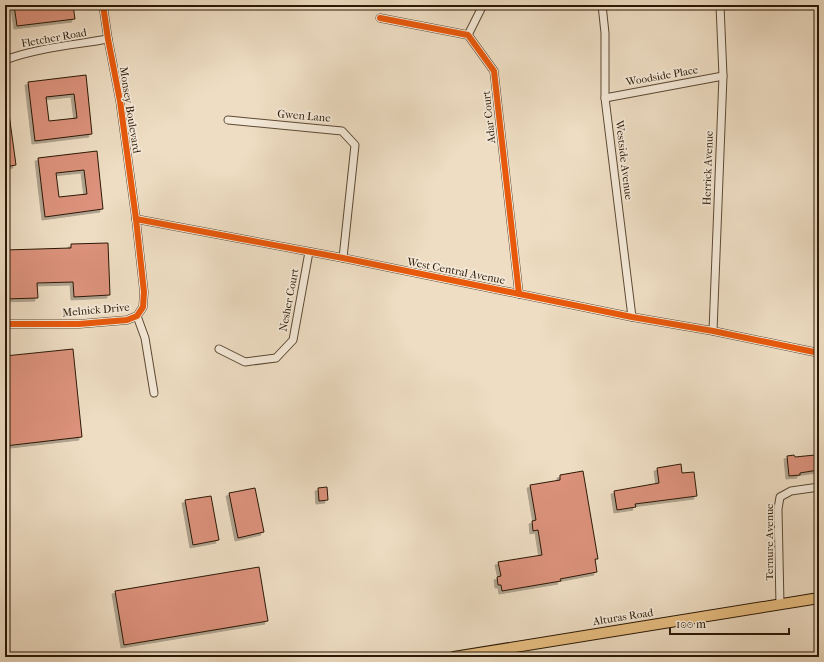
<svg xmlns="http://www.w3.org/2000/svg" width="824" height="662" font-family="'IM FELL French Canon',serif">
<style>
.building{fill:#dc927b;stroke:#2a1805;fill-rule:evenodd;filter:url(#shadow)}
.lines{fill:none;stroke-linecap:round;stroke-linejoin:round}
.street-casing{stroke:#5b4934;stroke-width:9}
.primary-casing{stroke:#2a1805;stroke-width:12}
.street{stroke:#f4e9d8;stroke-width:7}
.primary{stroke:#e7be82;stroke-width:10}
.cycleway-casing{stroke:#f4e9d8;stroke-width:8}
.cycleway{stroke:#e8590c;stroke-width:6}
.labels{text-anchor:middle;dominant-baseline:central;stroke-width:3.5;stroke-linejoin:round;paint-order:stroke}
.street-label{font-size:11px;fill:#2a1805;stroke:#f4e9d8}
</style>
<defs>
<filter id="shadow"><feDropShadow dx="-3" dy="3" stdDeviation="0" flood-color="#0004"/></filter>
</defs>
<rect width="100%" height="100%" fill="#eeddc3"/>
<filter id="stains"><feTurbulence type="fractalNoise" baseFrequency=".005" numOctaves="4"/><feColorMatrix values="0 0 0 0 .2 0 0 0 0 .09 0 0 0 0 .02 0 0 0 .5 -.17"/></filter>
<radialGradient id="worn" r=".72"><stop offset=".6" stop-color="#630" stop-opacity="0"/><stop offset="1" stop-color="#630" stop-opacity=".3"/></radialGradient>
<!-- building -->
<g class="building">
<polygon points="14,5 31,5 31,7 45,5 73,5 75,19 17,26"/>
<path d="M86 75 92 134 35 141 28 82ZM74 94 77 118 49 121 46 97Z"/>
<polygon points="9,114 16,165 5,167 5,115"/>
<path d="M97 151 103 209 45 217 38 158ZM84 170 87 194 59 197 56 173Z"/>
<polygon points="108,243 110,295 74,297 73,282 37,283 38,298 5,299 5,250 71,248 71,244"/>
<polygon points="73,349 82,437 5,446 5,356"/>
<polygon points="794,455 795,457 815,455 818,470 800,473 800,475 789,476 787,456"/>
<polygon points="681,464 682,473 694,472 697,496 635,504 636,507 617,510 614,491 659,483 657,468"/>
<polygon points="583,471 598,559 595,559 597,572 560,579 561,581 502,591 501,585 498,585 497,577 501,576 498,562 542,555 538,530 533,531 532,521 536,520 530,485 560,480 560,475"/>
<polygon points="327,487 328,500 319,501 318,488"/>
<polygon points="255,488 264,532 238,538 229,493"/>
<polygon points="211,496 219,540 193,545 185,500"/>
<polygon points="259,567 268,621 124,645 115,591"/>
</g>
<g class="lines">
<!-- street casing -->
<g class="street-casing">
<g id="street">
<polyline points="602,5 605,33 605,98 632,317"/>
<polyline points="380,18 468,35 494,71 519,294"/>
<polyline points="468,35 483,5"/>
<path d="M5 60C36 48 74 45 108 39"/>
<polyline points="605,98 723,76"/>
<polyline points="228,120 342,131 355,145 343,258"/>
<polyline points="136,219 343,258 632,317 713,331 819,353"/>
<polyline points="137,316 145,338 154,393"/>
<polyline points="5,324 79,324 127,320 137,316 143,307 144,292 136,219 120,101 108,39 103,5"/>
<polyline points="713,331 723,76 720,5"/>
<polyline points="219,349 245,362 276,358 293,340 309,252"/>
<polyline points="780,605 778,509 780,497 791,491 819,487"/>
</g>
</g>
<!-- primary casing -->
<g class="primary-casing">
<polyline id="primary" points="454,657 819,598"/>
</g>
<!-- street -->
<use href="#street" class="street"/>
<!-- primary -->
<use href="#primary" class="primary"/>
<!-- cycleway casing -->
<g class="cycleway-casing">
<g id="cycleway">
<polyline points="380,18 468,35 494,71 519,294"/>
<polyline points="136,219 343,258 632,317 713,331 819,353"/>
<polyline points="5,324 79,324 127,320 137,316 143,307 144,292 136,219 120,101 108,39 103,5"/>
</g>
</g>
<!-- cycleway -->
<use href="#cycleway" class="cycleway"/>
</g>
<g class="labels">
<!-- street labels -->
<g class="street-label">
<text transform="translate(54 38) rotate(-10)">Fletcher Road</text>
<text transform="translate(662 76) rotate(-10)">Woodside Place</text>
<text transform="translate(130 110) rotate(81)">Monsey Boulevard</text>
<text transform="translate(304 116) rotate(5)">Gwen Lane</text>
<text transform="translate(489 117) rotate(-96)">Adar Court</text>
<text transform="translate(624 160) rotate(83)">Westside Avenue</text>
<text transform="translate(708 168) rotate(-88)">Herrick Avenue</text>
<text transform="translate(456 271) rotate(11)">West Central Avenue</text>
<text transform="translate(289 300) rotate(-79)">Nesher Court</text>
<text transform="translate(96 310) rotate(-5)">Melnick Drive</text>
<text transform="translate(769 542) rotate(-90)">Ternure Avenue</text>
<text transform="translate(623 617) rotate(-9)">Alturas Road</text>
</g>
</g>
<!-- margin -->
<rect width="824" height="662" fill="none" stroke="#eeddc3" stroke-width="20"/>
<rect x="6" y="6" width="812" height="650" fill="none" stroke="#2a1805" stroke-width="2"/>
<rect x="10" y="10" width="804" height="642" fill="none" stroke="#2a1805"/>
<!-- scale -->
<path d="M670 628v6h119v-6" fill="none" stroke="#2a1805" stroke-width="2"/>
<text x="676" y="628" font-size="12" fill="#2a1805" stroke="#f4e9d8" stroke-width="3" paint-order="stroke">100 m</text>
<rect width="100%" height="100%" filter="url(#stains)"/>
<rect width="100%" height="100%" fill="url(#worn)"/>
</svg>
